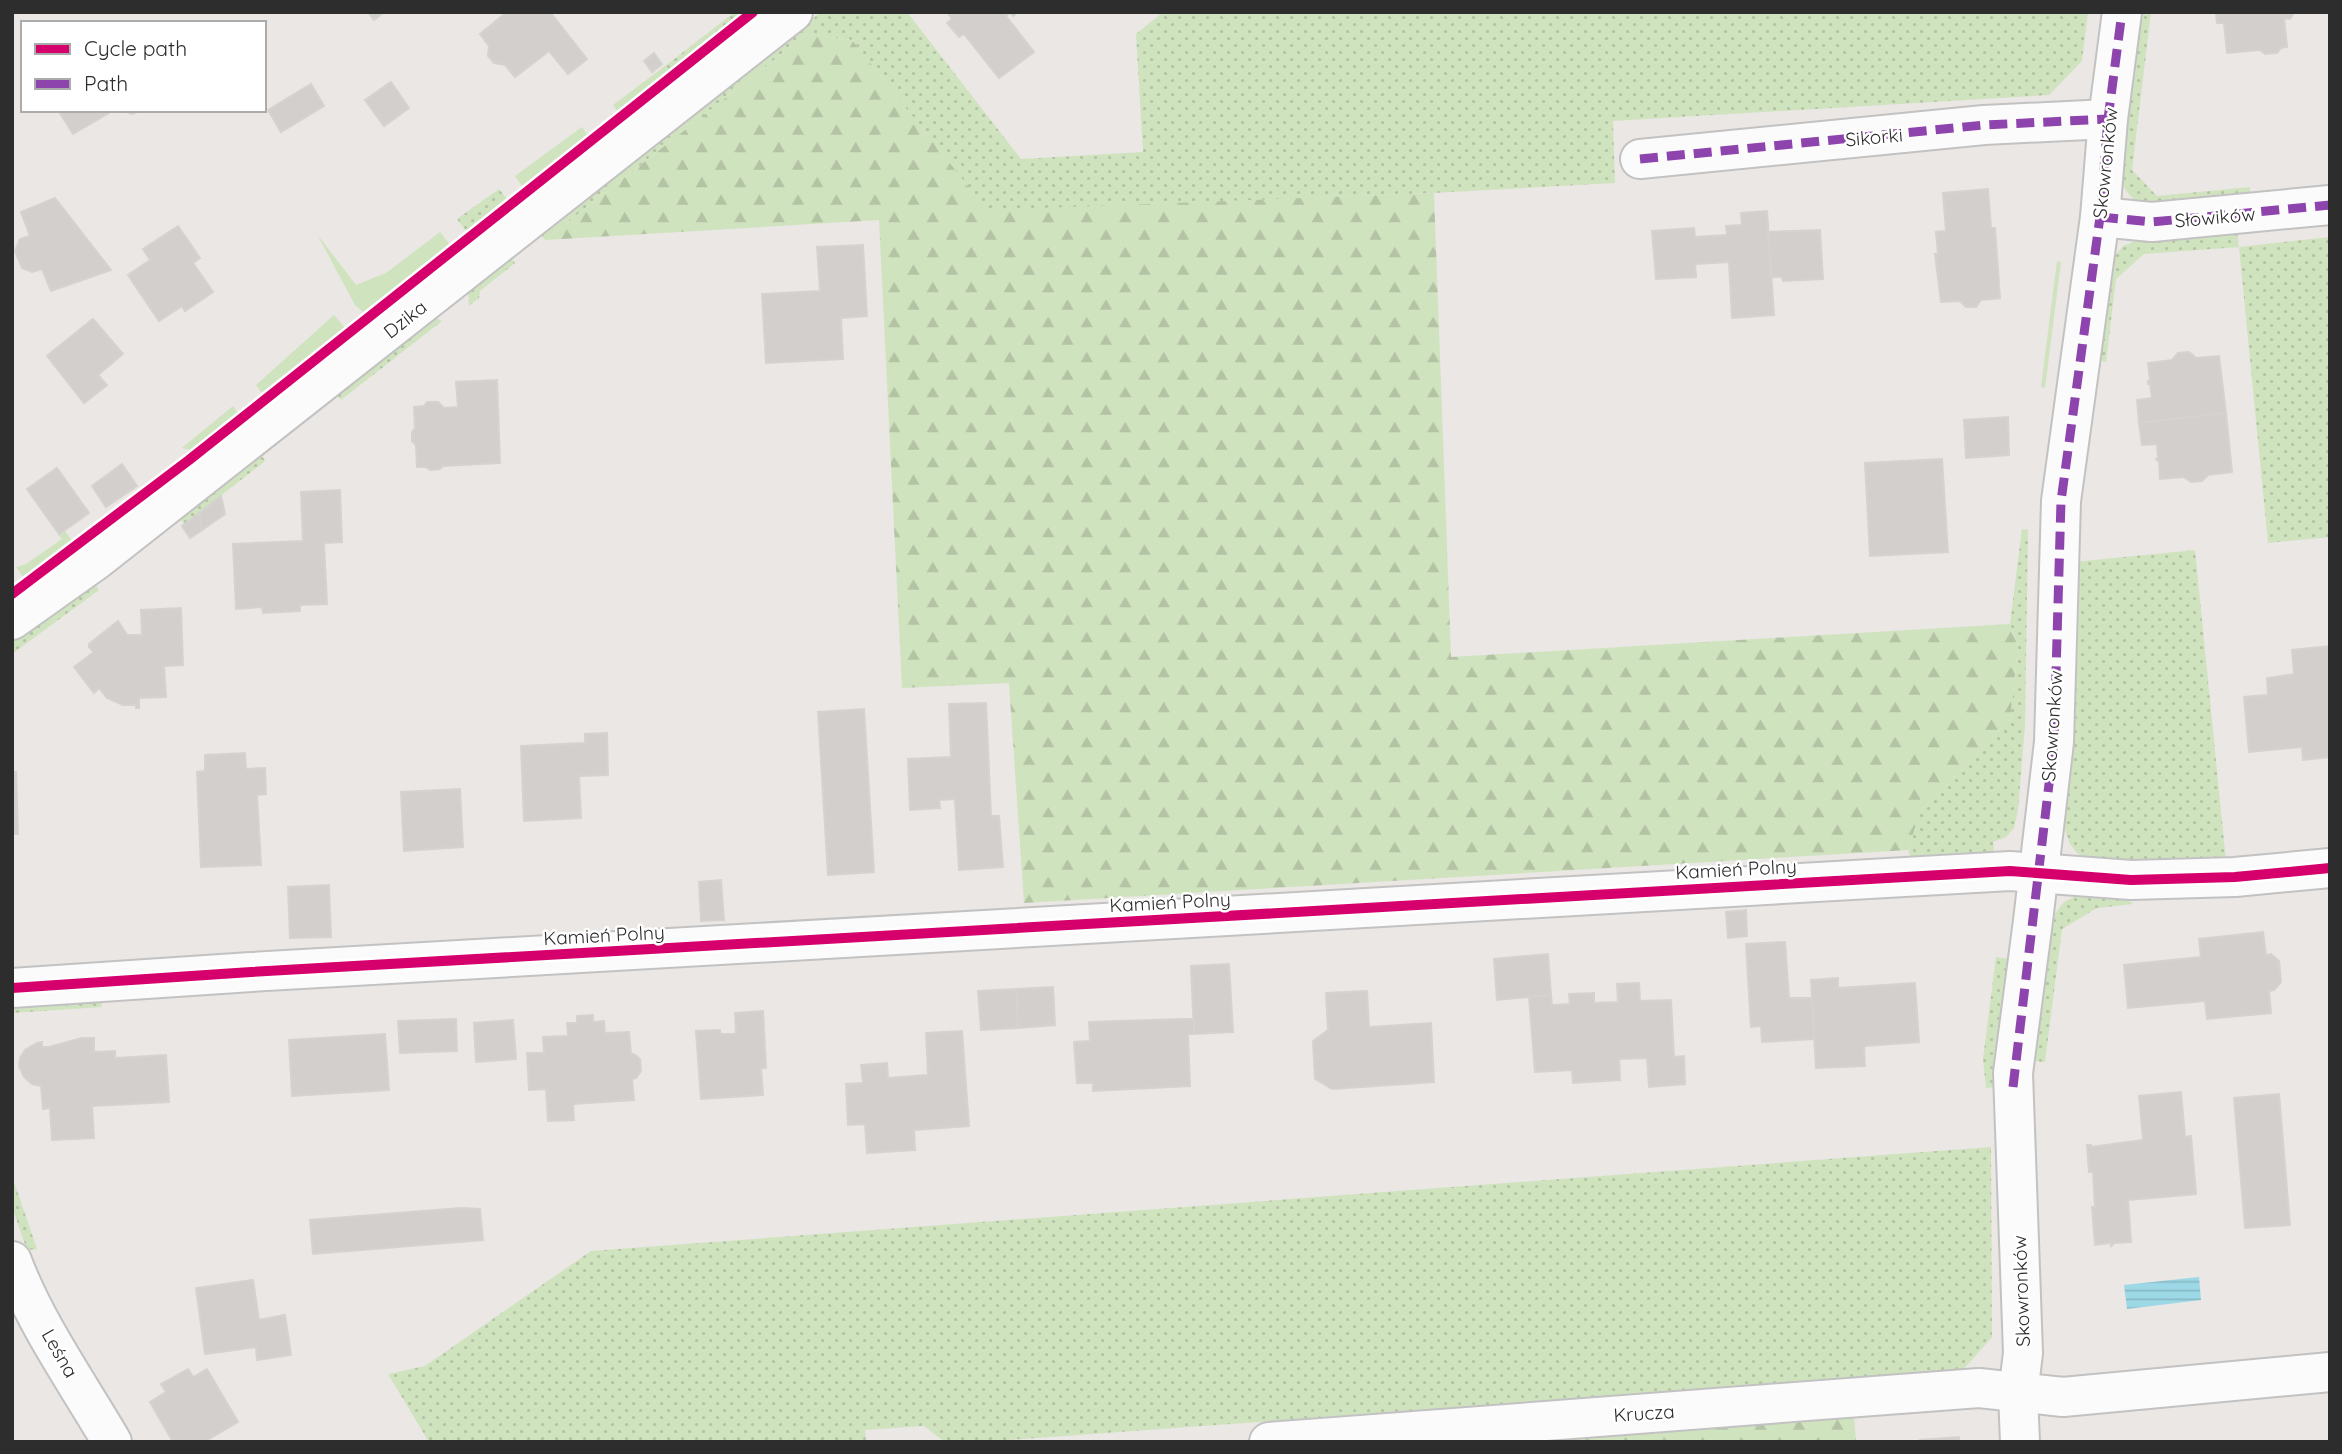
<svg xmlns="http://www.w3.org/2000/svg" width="2342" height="1454" font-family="Quicksand,sans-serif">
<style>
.grass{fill:url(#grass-dots)}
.forest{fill:url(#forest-firs)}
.park{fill:#d0e3bf}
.water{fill:url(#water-rules)}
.building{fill:#d2cfcd;stroke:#d5d3d0;stroke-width:2}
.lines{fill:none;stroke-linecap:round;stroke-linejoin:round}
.minor-casing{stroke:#c3c2c2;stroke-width:42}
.minor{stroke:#fcfbfb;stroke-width:38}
.quiet{stroke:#8e44ad;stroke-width:9;stroke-dasharray:18 9;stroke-linecap:butt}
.cycleway-casing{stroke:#fff;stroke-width:15}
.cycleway{stroke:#d6006c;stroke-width:10}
.labels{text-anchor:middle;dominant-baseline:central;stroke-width:5;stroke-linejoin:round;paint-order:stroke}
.street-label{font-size:19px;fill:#2d2d2d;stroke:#fff}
</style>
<defs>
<pattern id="grass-dots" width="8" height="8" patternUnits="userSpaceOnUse" patternTransform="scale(1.75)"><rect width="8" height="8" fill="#d0e3bf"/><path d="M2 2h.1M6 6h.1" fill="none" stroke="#b3c3a4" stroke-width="1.8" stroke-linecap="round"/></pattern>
<pattern id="forest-firs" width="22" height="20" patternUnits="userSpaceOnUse" patternTransform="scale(1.75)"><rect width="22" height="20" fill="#d0e3bf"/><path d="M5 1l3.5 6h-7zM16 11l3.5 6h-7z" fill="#b3c3a4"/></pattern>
<pattern id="water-rules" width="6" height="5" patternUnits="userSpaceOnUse" patternTransform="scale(1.75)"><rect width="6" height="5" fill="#9dd8e6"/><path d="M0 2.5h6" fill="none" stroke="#88bac6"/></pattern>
</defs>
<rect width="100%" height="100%" fill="#eae7e4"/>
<!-- grass -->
<g class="grass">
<polygon points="735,12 743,12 669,71 665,66"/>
<polygon points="821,12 907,12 1021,159 1143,152 1136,34 1163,12 2088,12 2082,61 2049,95 1613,121 1615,183 1434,193 987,211 852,40 807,34 545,240 540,234"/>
<path d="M2139 12H2151L2132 170 2157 196 2250 187V198L2141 204C2126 195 2122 186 2119 169Z"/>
<polygon points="499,189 508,200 467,232 457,219"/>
<polygon points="2237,230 2239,247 2330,237 2330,537 2268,543 2239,247 2144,254 2116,279 2106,362 2097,360 2112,259 2123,246 2139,240"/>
<polygon points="510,257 515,263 480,291 479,298 469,306 468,290"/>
<polygon points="434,317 442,321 341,400 336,394"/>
<polygon points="260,454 265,460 264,462 184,524 179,518"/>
<polygon points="2022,529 2028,530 2025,725 2018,810 2014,828 2006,837 1993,842 1994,854 1911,858 1908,850 1920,812 2010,719 2018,647 2010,624"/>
<polygon points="2195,550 2226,861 2105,863 2085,858 2077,853 2070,844 2063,823 2074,562"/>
<polygon points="95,584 99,590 12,654 12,641"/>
<polygon points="2078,895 2123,896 2133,904 2097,908 2062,929 2045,1062 2033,1061 2053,916 2064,902"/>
<polygon points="1996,957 2011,959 1998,1087 1986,1088 1983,1059"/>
<polygon points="101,1000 102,1007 12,1013 12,1006"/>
<polygon points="1991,1147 1992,1337 1962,1371 981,1442 945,1442 924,1426 865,1430 866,1442 429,1442 388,1374 425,1366 591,1251"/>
<polygon points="12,1176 37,1249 27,1250 12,1207"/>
</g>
<!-- forest -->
<g class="forest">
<polygon points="807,34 852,40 987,210 1434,193 1451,657 2010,624 2018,647 2010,719 1920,812 1908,850 1024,903 1009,683 902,688 879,220 545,240"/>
<polygon points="1854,1415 1856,1442 1482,1442"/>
</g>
<!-- park -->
<g class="park">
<polygon points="665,66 669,71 663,78 618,112 613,105"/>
<polygon points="582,127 588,136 523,187 515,176"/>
<polygon points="440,232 450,245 363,312 355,305 317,234 356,285 386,273"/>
<polygon points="2057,261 2061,262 2045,388 2041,387"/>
<polygon points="334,315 345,328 262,393 256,385"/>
<polygon points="233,406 238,413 190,450 182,448"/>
<polygon points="65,531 73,542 24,578 16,567 26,564 62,539 59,535"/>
</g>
<!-- water -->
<polygon class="water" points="2199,1277 2201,1300 2127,1309 2124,1285"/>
<!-- building -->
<g class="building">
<polygon points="368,12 384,12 374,20"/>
<polygon points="507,12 550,12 587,59 568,74 549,51 515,77 505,65 494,63 488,56 489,46 480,34"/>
<polygon points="947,12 1018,12 1013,16 1010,12 1006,16 1034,52 999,78 964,34 959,37 947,23 952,19"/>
<polygon points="2216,12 2291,12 2293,15 2290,19 2284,18 2287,47 2281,48 2277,53 2265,54 2260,50 2227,53 2224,23 2217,23"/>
<polygon points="654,53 662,64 652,72 644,61"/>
<polygon points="391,82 409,108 384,126 365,100"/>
<polygon points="311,84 324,106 281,132 268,110"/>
<polygon points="58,110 114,110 73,134"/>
<polygon points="121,110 143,110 132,114"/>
<polygon points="1988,189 1991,228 1995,228 2000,298 1981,300 1976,307 1966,307 1960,301 1941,302 1935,254 1938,254 1936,232 1946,231 1943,193"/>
<polygon points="55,198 111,270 51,291 42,269 32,272 22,268 15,251 20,239 30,236 21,212"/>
<polygon points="1767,211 1774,315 1732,318 1729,262 1695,264 1696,277 1656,279 1652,231 1694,228 1695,237 1727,235 1726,226 1742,225 1741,213"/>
<polygon points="178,226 200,258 193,263 213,292 185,311 182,306 159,321 128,275 150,260 143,249"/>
<polygon points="1820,230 1823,279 1783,281 1782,277 1772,277 1768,232"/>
<polygon points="863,245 867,316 841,318 843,359 766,363 762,294 820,291 817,247"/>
<polygon points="93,319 123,354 98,375 107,385 84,403 47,356"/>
<polygon points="2189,352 2196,358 2219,356 2226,413 2139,423 2137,400 2152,398 2150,384 2148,384 2148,381 2150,381 2148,363 2172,360 2178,353"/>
<polygon points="497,380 500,463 443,466 440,469 430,470 426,467 417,467 416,445 412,441 412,432 415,428 414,407 424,406 427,402 438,402 444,408 458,407 456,382"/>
<polygon points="2226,413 2232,472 2208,475 2202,481 2191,482 2184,477 2160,479 2159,462 2156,459 2158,458 2157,444 2142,445 2139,423"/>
<polygon points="2008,417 2009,455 1966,458 1964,420"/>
<polygon points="1942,459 1948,552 1870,556 1865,463"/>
<polygon points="122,464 137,486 106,507 92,486"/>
<polygon points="57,468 89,513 59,534 27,489"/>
<polygon points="340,490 342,542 324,543 327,604 300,605 300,611 263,613 262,607 236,609 233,544 303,541 301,492"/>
<polygon points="221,496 225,514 202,530 199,513"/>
<polygon points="199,513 202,530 190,538 182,526"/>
<polygon points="181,608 183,665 164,666 166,697 139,698 139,708 136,708 136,705 123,705 107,698 99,688 94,693 74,667 94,652 89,647 89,644 118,621 127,635 142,635 141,610"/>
<polygon points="2330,646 2330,757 2303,760 2302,747 2249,752 2244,697 2268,695 2267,678 2294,674 2292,650"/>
<polygon points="986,703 991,816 999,816 1003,867 959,870 955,799 939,800 940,808 910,810 908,759 951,757 949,704"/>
<polygon points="864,709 874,872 828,875 818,712"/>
<polygon points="607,733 608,775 579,776 581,818 524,821 521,746 585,743 585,734"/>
<polygon points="245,753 246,769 265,768 266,794 257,795 261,865 201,867 197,772 205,771 205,755"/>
<polygon points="12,772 16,772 18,834 12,834"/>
<polygon points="460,789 463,847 404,851 401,792"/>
<polygon points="721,880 724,920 701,921 699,882"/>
<polygon points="329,885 331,937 290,938 288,887"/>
<polygon points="1746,910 1747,936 1728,938 1726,912"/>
<polygon points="2263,932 2266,955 2271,954 2279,961 2281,982 2274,990 2269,991 2271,1013 2207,1019 2205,1001 2128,1008 2124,965 2201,957 2199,939"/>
<polygon points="1785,942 1789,998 1812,998 1815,1039 1762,1042 1761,1026 1751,1027 1746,944"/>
<polygon points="1548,954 1551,995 1497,1000 1494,959"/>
<polygon points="1229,964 1233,1032 1194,1034 1191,966"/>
<polygon points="1838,978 1838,988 1915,983 1919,1042 1864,1046 1865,1066 1816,1068 1811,980"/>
<polygon points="1639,983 1640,1001 1671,1000 1674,1057 1684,1056 1685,1084 1649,1087 1647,1058 1619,1059 1620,1080 1573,1083 1572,1070 1535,1072 1529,997 1551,995 1552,1005 1570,1004 1569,994 1594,993 1594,1003 1618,1002 1617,984"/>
<polygon points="1053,987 1055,1025 1018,1028 1016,989"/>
<polygon points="1016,989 1018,1028 981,1030 978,991"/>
<polygon points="1367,991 1369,1027 1431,1023 1434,1082 1332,1089 1315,1079 1313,1041 1328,1030 1326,993"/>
<polygon points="763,1011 766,1068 761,1068 763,1095 701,1099 696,1031 720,1030 720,1034 736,1034 735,1013"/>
<polygon points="593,1015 593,1022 604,1021 605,1033 629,1032 631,1054 634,1054 640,1059 641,1071 636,1078 632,1079 634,1100 573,1104 574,1120 548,1121 546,1089 529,1090 527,1053 544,1053 543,1037 568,1036 567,1023 577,1023 577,1016"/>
<polygon points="456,1019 457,1051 400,1053 398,1021"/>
<polygon points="1185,1019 1194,1019 1194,1034 1188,1034 1190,1086 1093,1091 1093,1083 1077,1083 1074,1042 1090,1041 1089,1022"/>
<polygon points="513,1020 516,1059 476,1062 474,1023"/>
<polygon points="962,1031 969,1126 914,1130 915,1150 867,1153 865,1124 848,1125 846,1084 863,1083 861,1065 887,1063 888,1078 928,1075 926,1033"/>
<polygon points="385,1034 389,1090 292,1096 289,1040"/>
<polygon points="82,1038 94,1038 94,1052 115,1051 115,1058 166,1055 169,1102 92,1106 94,1138 52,1140 50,1108 43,1109 41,1086 32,1084 24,1077 19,1066 20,1058 25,1050 37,1043 42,1042 42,1047 49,1047"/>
<polygon points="2181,1092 2185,1137 2191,1136 2196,1194 2128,1200 2131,1242 2115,1243 2111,1246 2111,1243 2095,1245 2092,1207 2095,1207 2093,1172 2089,1172 2087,1145 2091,1145 2091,1147 2143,1140 2139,1096"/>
<polygon points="2279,1094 2290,1225 2245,1228 2234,1098"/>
<polygon points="461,1208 480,1209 483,1240 313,1254 310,1220"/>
<polygon points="253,1280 259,1320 285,1315 291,1355 257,1360 256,1347 205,1354 196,1288"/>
<polygon points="188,1369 193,1377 207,1369 238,1422 204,1442 173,1442 150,1402 166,1392 161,1384"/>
<polygon points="1959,1437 1959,1442 1920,1442 1920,1440"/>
</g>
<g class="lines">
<!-- minor casing -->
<g class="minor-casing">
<g id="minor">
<polyline points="1640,159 1984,125 2108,119"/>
<polyline points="2100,217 2152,222 2330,205"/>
<polyline points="12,620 95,561 793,12"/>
<polyline points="12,988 251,972 2010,871 2131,880 2235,877 2330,868"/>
<path d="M12 1261C35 1323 78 1384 112 1442"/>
<polyline points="1269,1442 1979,1388 2063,1397 2330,1372"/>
<polyline points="2020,1442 2018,1394 2023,1353 2013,1073 2033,921 2054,742 2061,501 2100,217 2108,119 2122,12"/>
</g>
</g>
<!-- minor -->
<use href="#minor" class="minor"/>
<!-- quiet -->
<g class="quiet">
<polyline points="1640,159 1984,125 2108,119"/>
<polyline points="2100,217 2152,222 2330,205"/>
<polyline points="2013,1087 2054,742 2061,501 2100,217 2108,119 2122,12"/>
</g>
<!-- cycleway casing -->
<g class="cycleway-casing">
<g id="cycleway">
<polyline points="12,594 189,460 753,12"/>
<polyline points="12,988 251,972 2010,871 2131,880 2235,877 2330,868"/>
</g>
</g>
<!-- cycleway -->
<use href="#cycleway" class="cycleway"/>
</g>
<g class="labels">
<!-- street labels -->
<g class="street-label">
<text transform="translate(1874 137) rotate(-5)">Sikorki</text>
<text transform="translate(2105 163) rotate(-84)">Skowronków</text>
<text transform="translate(2215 217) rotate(-5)">Słowików</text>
<text transform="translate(405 319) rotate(-38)">Dzika</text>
<text transform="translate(2052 726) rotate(-86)">Skowronków</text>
<text transform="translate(1736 869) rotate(-3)">Kamień Polny</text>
<text transform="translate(1170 902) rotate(-3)">Kamień Polny</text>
<text transform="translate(604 935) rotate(-3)">Kamień Polny</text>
<text transform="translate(2021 1291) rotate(-92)">Skowronków</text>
<text transform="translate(60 1353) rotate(60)">Leśna</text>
<text transform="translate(1644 1413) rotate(-4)">Krucza</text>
</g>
</g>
<!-- border -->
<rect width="2342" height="1454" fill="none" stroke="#2d2d2d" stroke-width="28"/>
<!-- legend -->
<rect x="21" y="21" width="245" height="91" fill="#ffffff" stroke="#ababab" stroke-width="2"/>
<rect x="35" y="44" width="35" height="10" fill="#d6006c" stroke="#ababab" stroke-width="2"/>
<text x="84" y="56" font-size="21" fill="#2d2d2d">Cycle path</text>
<rect x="35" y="79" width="35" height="10" fill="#8e44ad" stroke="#ababab" stroke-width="2"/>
<text x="84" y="91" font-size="21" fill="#2d2d2d">Path</text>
</svg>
